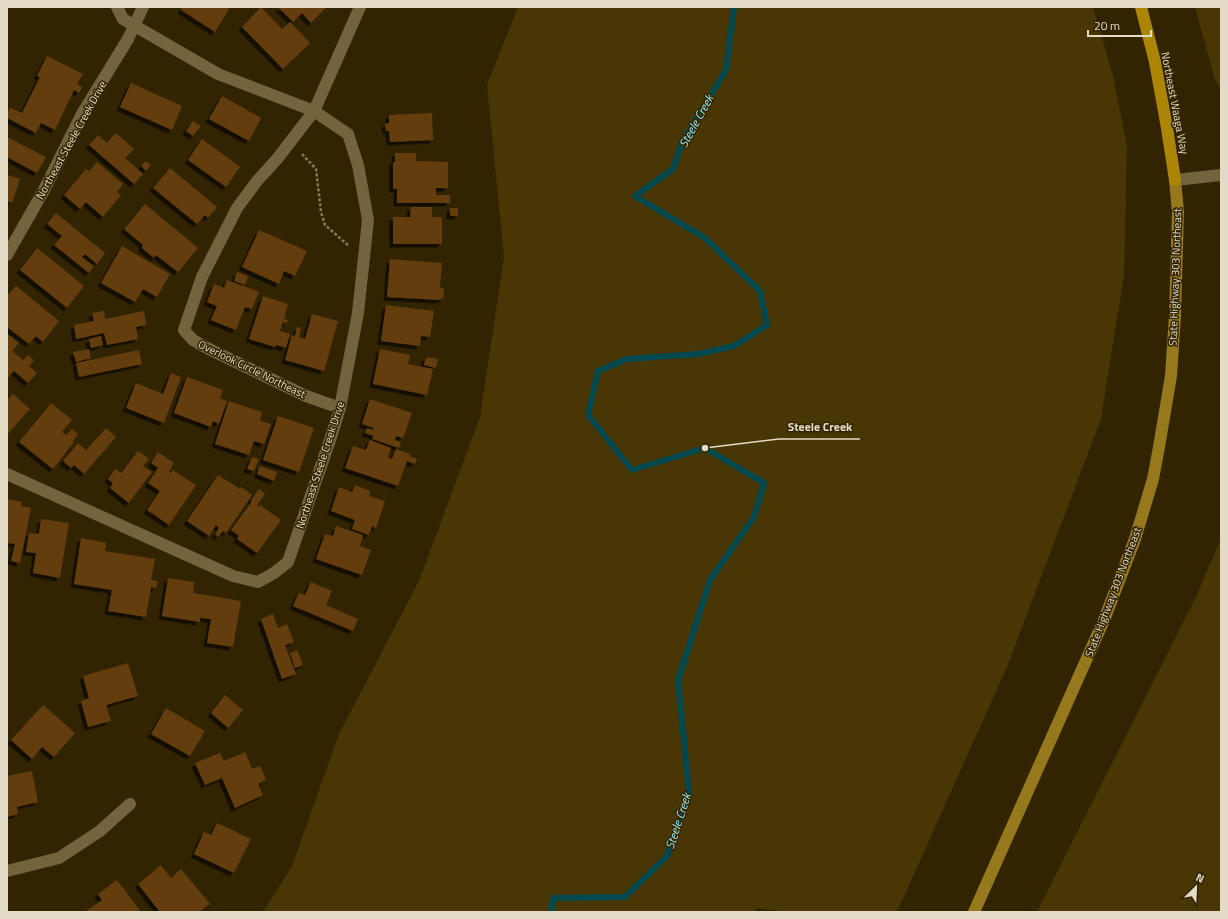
<svg xmlns="http://www.w3.org/2000/svg" width="1228" height="919" font-family="'Titillium Web',sans-serif">
<style>
.green{fill:#483604}
.lines{fill:none;stroke-linecap:round;stroke-linejoin:round}
.stream{stroke:#02484f;stroke-width:6}
.building{fill:#643d08;filter:url(#shadow)}
.path{stroke:#85795d;stroke-width:2.5;stroke-dasharray:3 2;stroke-linecap:butt}
.street{stroke:#74643e;stroke-width:12}
.secondary{stroke:#74643e;stroke-width:12}
.primary{stroke:#96781d;stroke-width:12}
.highway{stroke:#ac8507;stroke-width:12}
.labels{text-anchor:middle;dominant-baseline:central;stroke-width:3;stroke-linejoin:round;paint-order:stroke}
.street-label{font-size:11px;fill:#e4dbc7;stroke:#322400}
.water-label{font-size:12px;font-style:italic;fill:#9eeefa;stroke:#322400}
.leader{fill:none;stroke:#e4dbc7;stroke-width:1.5}
.callout-dot{fill:#e4dbc7;stroke:#322400;stroke-width:1.5}
.callout-label{font-size:12px;text-anchor:middle;font-weight:bold;fill:#e4dbc7;stroke:#322400;stroke-width:3;stroke-linejoin:round;paint-order:stroke}
</style>
<defs>
<filter id="shadow"><feDropShadow dx="-3.5" dy="3.5" stdDeviation="0" flood-color="#0009"/></filter>
</defs>
<rect width="100%" height="100%" fill="#322400"/>
<!-- green -->
<g class="green">
<polygon points="518,7 1093,7 1113,76 1127,146 1124,275 1101,419 1007,667 897,912 788,912 757,908 754,912 263,912 292,866 339,734 419,581 480,417 504,257 487,85"/>
<polygon points="1195,7 1221,7 1221,89 1215,80"/>
<polygon points="1221,538 1221,912 1037,912 1196,597"/>
</g>
<g class="lines">
<!-- stream -->
<polyline class="stream" points="551,912 553,898 625,897 667,856 689,793 678,680 710,580 754,517 764,483 705,448 632,470 588,415 598,371 627,359 698,354 734,346 767,325 760,291 705,238 635,196 673,169 682,142 726,70 734,7"/>
</g>
<!-- building -->
<g class="building">
<polygon points="183,7 226,7 229,9 215,32 181,10"/>
<polygon points="261,7 282,29 290,22 310,43 283,69 242,27"/>
<polygon points="278,7 327,7 311,23 302,13 293,22"/>
<polygon points="47,56 83,74 77,84 82,87 79,93 74,90 55,130 41,123 36,133 7,118 7,115 10,108 22,113 40,77 37,76"/>
<polygon points="131,83 182,106 172,130 120,107"/>
<polygon points="222,96 261,118 249,141 209,119"/>
<polygon points="432,113 433,140 390,142 389,131 386,131 385,124 389,123 389,115"/>
<polygon points="193,121 201,126 193,136 186,131"/>
<polygon points="116,133 134,149 125,158 143,174 134,184 89,145 98,135 107,143"/>
<polygon points="7,137 46,157 37,173 7,157"/>
<polygon points="202,139 240,167 226,187 188,160"/>
<polygon points="395,153 416,153 416,161 448,162 448,188 436,188 436,195 450,195 450,203 397,203 397,189 393,189 393,162 395,162"/>
<polygon points="146,161 151,165 146,171 141,166"/>
<polygon points="97,162 123,184 117,192 121,195 103,217 86,202 80,209 64,195 86,169 89,171"/>
<polygon points="170,168 217,207 208,218 205,215 197,224 153,188"/>
<polygon points="7,175 20,179 12,203 7,201"/>
<polygon points="145,204 198,248 178,272 156,255 154,258 142,248 143,245 124,229"/>
<polygon points="411,207 432,207 432,217 442,217 442,244 393,244 393,217 410,217"/>
<rect x="450" y="208" width="8" height="8"/>
<polygon points="56,213 105,253 97,264 85,254 82,257 94,266 89,273 54,245 62,236 47,224"/>
<polygon points="259,230 307,251 295,276 284,271 279,284 242,267"/>
<polygon points="122,246 170,274 157,297 143,289 135,302 101,283"/>
<polygon points="37,248 84,286 67,308 20,270"/>
<polygon points="390,259 442,263 440,288 444,288 443,299 440,298 440,300 387,297"/>
<polygon points="237,272 248,276 245,285 234,281"/>
<polygon points="227,280 259,292 252,309 245,307 236,330 211,320 217,306 207,302 214,284 224,288"/>
<polygon points="16,286 59,321 43,342 36,336 29,344 7,327 7,296"/>
<polygon points="263,296 288,304 284,319 288,320 287,323 283,322 280,331 290,334 286,348 276,345 275,347 249,339"/>
<polygon points="386,305 434,311 430,337 421,336 420,346 381,341"/>
<polygon points="104,311 105,319 144,311 146,325 136,327 138,339 107,345 104,333 76,339 74,325 94,321 92,313"/>
<polygon points="312,314 338,321 324,371 285,360 292,335 295,336 297,327 301,328 299,337 305,339"/>
<polygon points="9,335 19,343 12,351 23,360 28,355 34,360 29,366 37,373 28,383 14,371 7,379 7,337"/>
<polygon points="101,336 103,345 91,348 89,339"/>
<polygon points="89,349 91,358 76,362 73,352"/>
<polygon points="380,349 410,355 408,364 433,369 427,395 373,384"/>
<polygon points="139,350 142,364 79,377 76,363"/>
<polygon points="426,357 438,359 436,368 424,365"/>
<polygon points="171,373 181,377 164,423 126,408 136,383 163,394"/>
<polygon points="187,377 223,390 220,398 227,401 219,424 213,421 211,427 174,413"/>
<polygon points="13,394 30,409 7,435 7,400"/>
<polygon points="370,399 412,413 403,438 396,436 395,440 401,442 399,448 372,439 374,436 365,433 367,428 373,430 374,428 362,424"/>
<polygon points="229,401 262,412 260,421 271,424 264,444 254,441 249,455 215,444"/>
<polygon points="51,403 72,420 62,432 66,435 72,429 78,434 73,441 74,442 53,469 19,442"/>
<polygon points="278,416 314,428 299,472 263,460"/>
<polygon points="106,428 116,437 84,474 74,465 71,468 63,461 78,443 86,450"/>
<polygon points="370,440 391,448 388,457 392,459 396,449 410,454 409,456 417,459 415,464 407,461 398,486 345,468 353,446 366,450"/>
<polygon points="138,451 149,459 143,466 152,472 129,503 110,488 113,483 108,479 115,469 121,473"/>
<polygon points="158,452 174,463 169,472 171,473 173,470 196,485 169,525 147,510 160,491 148,483 158,468 151,463"/>
<polygon points="252,457 259,459 254,471 247,469"/>
<polygon points="260,466 277,472 274,481 257,474"/>
<polygon points="218,475 240,489 241,487 252,495 226,533 223,531 218,537 215,534 219,528 216,525 209,536 187,521"/>
<polygon points="355,485 370,491 369,496 385,501 376,528 372,526 369,535 352,529 355,520 331,511 339,487 352,492"/>
<polygon points="259,489 265,494 257,505 259,507 260,505 281,520 257,553 237,539 239,536 231,530 252,501 251,500"/>
<polygon points="7,499 22,502 21,506 31,508 20,563 11,561 15,544 7,543"/>
<polygon points="41,519 69,523 60,578 33,573 36,553 26,552 29,533 39,534"/>
<polygon points="336,526 363,535 360,546 371,550 362,575 316,559 325,534 333,536"/>
<polygon points="81,538 106,543 105,551 155,559 151,580 158,581 156,588 151,587 146,617 108,611 112,590 74,584"/>
<polygon points="168,578 194,582 193,593 241,601 233,647 207,643 211,619 200,618 200,622 162,616"/>
<polygon points="311,582 332,591 326,605 358,619 353,631 293,606 299,593 305,595"/>
<polygon points="273,614 278,628 287,624 294,642 285,645 296,674 282,679 261,619"/>
<polygon points="297,650 303,665 295,668 290,653"/>
<polygon points="128,663 138,696 106,705 111,721 88,727 81,701 89,698 83,676"/>
<polygon points="225,695 243,710 228,728 211,713"/>
<polygon points="43,705 75,733 54,757 42,747 32,759 11,740"/>
<polygon points="166,708 205,731 190,756 151,734"/>
<polygon points="245,752 252,769 260,766 266,780 258,784 263,795 235,808 222,778 205,785 195,763 220,753 224,761"/>
<polygon points="32,771 38,802 17,807 18,814 7,817 7,776"/>
<polygon points="217,823 251,839 234,873 194,854 204,832 211,835"/>
<polygon points="161,865 171,878 181,869 210,904 199,912 160,912 138,884"/>
<polygon points="117,880 141,912 85,912 102,900 98,894"/>
</g>
<g class="lines">
<!-- path -->
<polyline class="path" points="302,154 316,169 321,212 325,225 349,246"/>
<!-- street -->
<g class="street">
<polyline points="7,255 44,190 82,114 128,39 143,7"/>
<polyline points="340,408 306,396 207,348 193,340 184,330 202,277 237,208 257,181 277,159 314,111 360,7"/>
<polyline points="7,474 233,576 258,582 274,573 288,562 332,434 340,408 358,313 368,220 358,165 348,134 314,111 218,74 123,19 117,7"/>
<polyline points="7,871 59,858 100,831 130,804"/>
</g>
<!-- secondary -->
<polyline class="secondary" points="1175,180 1221,175"/>
<!-- primary -->
<polyline class="primary" points="974,912 1104,620 1135,539 1153,479 1159,447 1171,376 1175,315 1178,212 1175,180"/>
<!-- highway -->
<polyline class="highway" points="1141,7 1155,62 1167,128 1175,180"/>
</g>
<g class="labels">
<!-- street labels -->
<g class="street-label">
<text transform="translate(1175 103) rotate(79)">Northeast Waaga Way</text>
<text transform="translate(71 140) rotate(-61)">Northeast Steele Creek Drive</text>
<text transform="translate(1175 277) rotate(-88)">State Highway 303 Northeast</text>
<text transform="translate(252 369) rotate(26)">Overlook Circle Northeast</text>
<text transform="translate(320 465) rotate(-72)">Northeast Steele Creek Drive</text>
<text transform="translate(1113 592) rotate(-69)">State Highway 303 Northeast</text>
</g>
<!-- water labels -->
<g class="water-label">
<text transform="translate(696 121) rotate(-61)">Steele Creek</text>
<text transform="translate(678 821) rotate(-72)">Steele Creek</text>
</g>
</g>
<!-- callouts -->
<path class="leader" d="M705 448L779 439H860"/>
<circle class="callout-dot" cx="705" cy="448" r="4"/>
<g class="callout-label">
<text x="820" y="431">Steele Creek</text>
</g>
<!-- border -->
<rect width="1228" height="919" fill="none" stroke="#e4dbc7" stroke-width="16"/>
<!-- north arrow -->
<g transform="translate(1196 887) rotate(24)" stroke="#322400" stroke-width="3" paint-order="stroke">
<path d="M0-3L7 15L0 10L-7 15Z" fill="#e4dbc7"/>
<text y="-6" font-size="11" font-weight="bold" text-anchor="middle" fill="#e4dbc7">N</text>
</g>
<!-- scale -->
<path d="M1088 30v6h63v-6" fill="none" stroke="#e4dbc7" stroke-width="2"/>
<text x="1094" y="30" font-size="12" fill="#e4dbc7" stroke="#322400" stroke-width="3" paint-order="stroke">20 m</text>
</svg>
